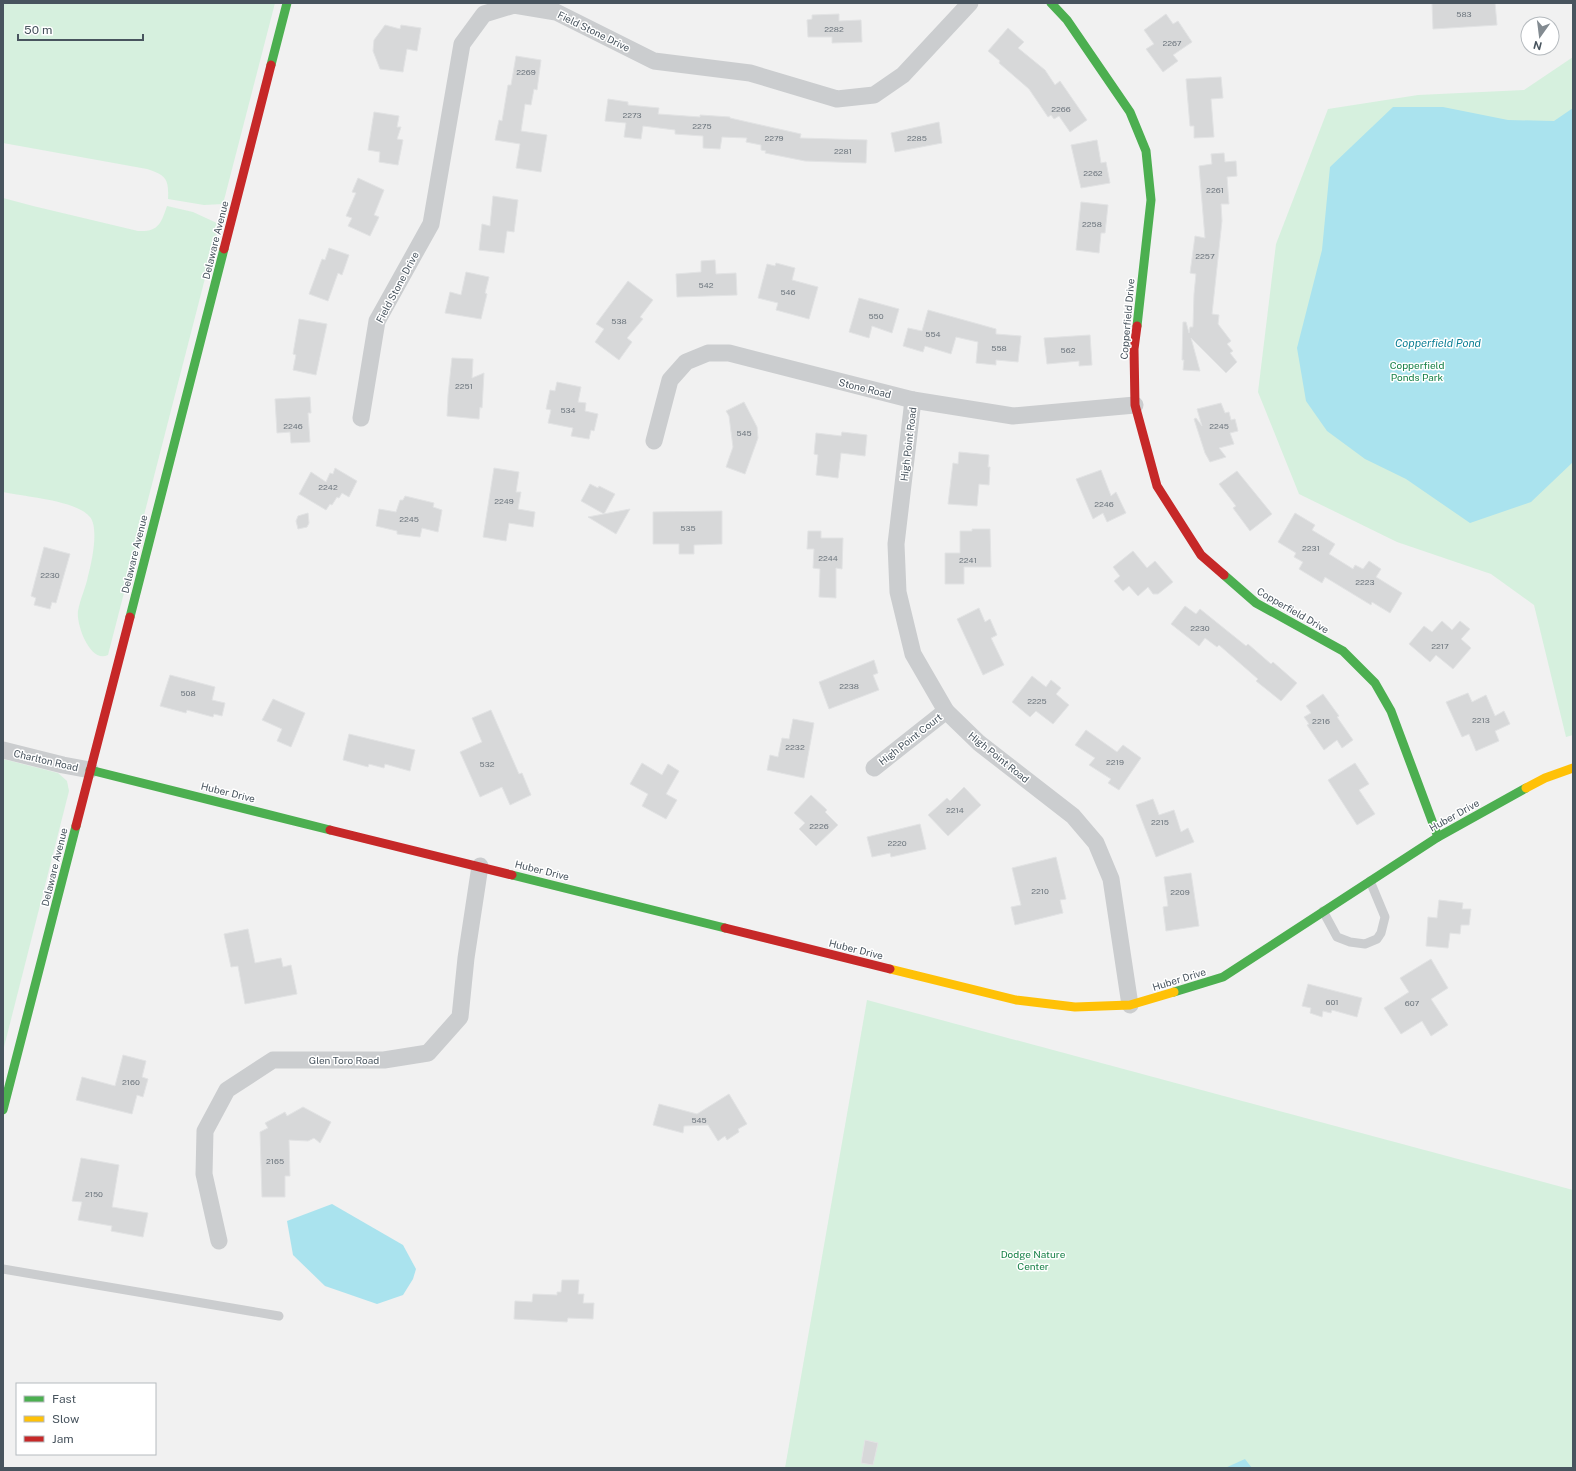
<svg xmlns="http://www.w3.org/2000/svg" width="1576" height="1471" font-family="'Public Sans',sans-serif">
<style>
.green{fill:#d6f0de}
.water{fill:#aae3ee}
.building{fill:#d7d8d9;stroke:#e2e3e4}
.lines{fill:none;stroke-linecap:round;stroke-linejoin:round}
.lane{stroke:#cbcdcf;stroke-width:9}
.street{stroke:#cbcdcf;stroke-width:17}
.fast{stroke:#4caf50;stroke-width:9}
.slow{stroke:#ffc107;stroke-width:9}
.jam{stroke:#c62828;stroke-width:9}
.labels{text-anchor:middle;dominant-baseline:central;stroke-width:3;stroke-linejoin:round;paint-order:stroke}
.number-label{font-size:8px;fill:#6d767e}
.street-label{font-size:10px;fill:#48545e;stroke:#fff}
.park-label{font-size:10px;fill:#178047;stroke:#fff}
.water-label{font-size:11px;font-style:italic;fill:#0d7f95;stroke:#fff}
</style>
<rect width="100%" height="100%" fill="#f1f1f1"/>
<!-- green -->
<g class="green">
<path d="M3 3H275L223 204 204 205 168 199C169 179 166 175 147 169L3 143Z"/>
<polygon points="1573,57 1573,735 1566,737 1534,605 1491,574 1397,542 1299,494 1258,392 1276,244 1328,109 1418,95 1524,90"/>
<path d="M3 198 33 206 138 231C159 232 161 223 167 206L193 212 219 224 108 655C90 664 76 624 78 611 80 599 86 587 88 576 92 562 99 528 90 517 76 500 25 497 3 492Z"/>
<polygon points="3,759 58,773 67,781 69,791 3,1051"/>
<polygon points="867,1000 1573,1190 1573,1468 785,1468"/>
</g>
<!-- water -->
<g class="water">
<polygon points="1393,107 1443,107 1508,120 1554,121 1573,108 1573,462 1531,502 1470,523 1406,479 1365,459 1327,431 1306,401 1297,348 1322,250 1330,167"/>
<polygon points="332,1204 403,1245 416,1269 413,1279 403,1295 377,1304 325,1286 293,1255 287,1221"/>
<polygon points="1245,1459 1252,1468 1225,1468"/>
</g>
<!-- building -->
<g class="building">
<polygon points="1432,3 1495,3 1497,25 1433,29"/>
<polygon points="839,14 839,21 861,20 862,42 832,43 832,37 808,37 807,20 812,19 812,15"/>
<polygon points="1166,14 1173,24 1178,21 1192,42 1173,55 1178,61 1163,72 1146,49 1154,44 1144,30"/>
<polygon points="385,25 400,29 401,25 421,28 417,51 407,49 403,72 380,69 373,51 374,40"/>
<polygon points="1008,28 1024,42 1018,48 1045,70 1055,85 1060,81 1087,120 1070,132 1059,116 1054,119 1051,115 1048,117 1029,89 999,63 1000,61 988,51"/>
<polygon points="516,56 541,60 537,90 534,89 531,105 525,104 521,131 547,135 541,172 516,168 520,144 495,140 499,120 502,121 508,85 511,85"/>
<polygon points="1221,77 1223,98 1211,99 1214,137 1194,138 1194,126 1190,126 1186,79"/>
<polygon points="608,99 628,102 628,105 659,108 658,114 700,117 700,115 730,117 730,118 801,134 800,138 867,140 866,163 805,161 765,153 766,151 761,150 761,145 746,142 747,138 722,137 720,149 703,148 703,136 675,134 675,130 643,126 641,139 624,137 626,123 605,121"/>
<polygon points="374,112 399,116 397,127 401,127 397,139 403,140 398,165 379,162 380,152 368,150"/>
<polygon points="939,122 942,143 895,152 891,133"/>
<polygon points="1097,140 1101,163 1106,162 1110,183 1081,188 1071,145"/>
<polygon points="1224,153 1225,162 1236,161 1237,176 1227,177 1229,204 1221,204 1222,221 1212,314 1219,315 1218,324 1231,341 1227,344 1233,351 1230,353 1237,362 1226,373 1191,338 1200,371 1183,370 1184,360 1182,360 1183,322 1186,322 1189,333 1190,327 1193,327 1194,294 1196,274 1190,273 1195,236 1205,238 1199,166 1212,164 1211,154"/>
<polygon points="358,178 384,190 374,215 379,217 370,236 348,226 352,218 346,216 356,193 352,192"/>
<polygon points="493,196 518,200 514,232 507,231 504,253 479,250 482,224 490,226"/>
<polygon points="1081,202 1108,205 1105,233 1101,233 1099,253 1076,250"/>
<polygon points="329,248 349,255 342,275 338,273 328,301 309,294 322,259 325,260"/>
<polygon points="715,260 716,274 736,273 737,295 677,297 676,274 701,272 701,261"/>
<polygon points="776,263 795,268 792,280 818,287 809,319 776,310 778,303 758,298 767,264 775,266"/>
<polygon points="466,272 489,277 485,293 487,294 481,319 445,313 450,292 461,295"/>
<polygon points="628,281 653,300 640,317 643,319 627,338 632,342 619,360 595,342 604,329 596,324"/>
<polygon points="859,298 899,309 892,333 872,326 869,338 849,332"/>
<polygon points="928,310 996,329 996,334 1021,336 1018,362 996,360 996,365 976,363 978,342 956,337 951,354 925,346 923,352 903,346 908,328 922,331"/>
<polygon points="299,319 327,324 316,375 293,370 296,355 293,354"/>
<polygon points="1090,335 1092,365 1079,366 1079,361 1047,364 1044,338"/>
<polygon points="452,358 473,359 472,378 484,373 482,408 480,407 479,419 447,416 448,395"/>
<polygon points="557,382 581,387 578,402 586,403 585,411 598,414 594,431 591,430 589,439 571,436 573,428 548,423 551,410 546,409 550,390 555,391"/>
<polygon points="310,397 311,413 308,413 310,442 291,443 290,432 277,433 275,399"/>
<polygon points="744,402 757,427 758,438 745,474 726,467 733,447 729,416 726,411"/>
<polygon points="1221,403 1225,413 1229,412 1231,420 1235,419 1238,431 1230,433 1234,444 1219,448 1226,457 1210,462 1205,453 1194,419 1196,418 1202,426 1197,409"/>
<polygon points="842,432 867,435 865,456 841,453 838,478 816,475 818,455 814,454 816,433 841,436"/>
<polygon points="959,452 989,455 988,467 990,467 989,485 979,484 977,506 948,504 953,463 958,464"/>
<polygon points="335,468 357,481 349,497 342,493 339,498 337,497 332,505 330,504 326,510 299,494 311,472 326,482 330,473 333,474"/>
<polygon points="494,468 519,472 516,492 521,492 518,509 535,512 533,527 509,523 506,541 483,537"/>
<polygon points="1101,470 1111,496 1116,492 1126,513 1107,522 1103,513 1093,519 1076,479"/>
<polygon points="1237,471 1272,514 1250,531 1233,508 1236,506 1219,484"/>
<polygon points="590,484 598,488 599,486 615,494 604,514 581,501"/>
<polygon points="405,496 434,503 433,507 442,510 438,532 422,528 420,537 397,534 397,531 376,526 379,509 396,512 400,500 403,500"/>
<polygon points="630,509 616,534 588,517"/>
<polygon points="722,511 722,544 694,545 694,554 679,554 679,544 653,544 653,512"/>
<polygon points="308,513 309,523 307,527 298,529 296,521 298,516"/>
<polygon points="1295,513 1315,525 1312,530 1335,544 1329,554 1353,569 1355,565 1363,569 1369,561 1381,569 1376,577 1402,593 1390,613 1372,602 1371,605 1325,577 1322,583 1299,569 1303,562 1294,557 1296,553 1278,542"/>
<polygon points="972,529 990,529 991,567 964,567 964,584 945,584 945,553 960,553 960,531 972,531"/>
<polygon points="808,531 821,531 821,538 843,538 842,569 836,568 836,598 819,597 820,569 813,568 814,549 807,549"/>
<polygon points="44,547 70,554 56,603 52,602 50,609 34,605 36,598 31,596"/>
<polygon points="1133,551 1147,568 1155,561 1173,582 1158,594 1153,594 1148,587 1138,596 1129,586 1123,591 1114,581 1120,576 1113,567"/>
<polygon points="1185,606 1196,614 1200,609 1246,646 1248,644 1271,664 1273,662 1297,683 1281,701 1256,681 1258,679 1219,645 1217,647 1205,638 1199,646 1171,624"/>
<polygon points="979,608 985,622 990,619 997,635 991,638 1004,665 983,675 957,619"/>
<polygon points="1442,621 1452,630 1460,621 1470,629 1461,639 1471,648 1453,669 1436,655 1430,662 1409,644 1424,626 1432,632"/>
<polygon points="874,660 878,673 873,675 879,690 829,709 819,682"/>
<polygon points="170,675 215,687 212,700 225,703 222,716 214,714 213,717 187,710 186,713 160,706"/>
<polygon points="1032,676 1046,687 1051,680 1061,688 1056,694 1069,705 1053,724 1036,711 1030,717 1012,702"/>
<polygon points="1468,693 1472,702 1486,695 1495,716 1504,711 1510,724 1495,731 1499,741 1476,751 1469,734 1462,737 1446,702"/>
<polygon points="1323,694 1339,716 1337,717 1353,740 1342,748 1337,740 1324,750 1307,725 1309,724 1304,717 1311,713 1306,706"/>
<polygon points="273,699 305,713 291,747 277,741 282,729 262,720"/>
<polygon points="491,710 519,774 522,773 531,795 510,805 502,787 480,797 460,752 482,742 472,718"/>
<polygon points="793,719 814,723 804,778 767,770 770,755 778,757 782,738 789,739"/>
<polygon points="1086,730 1117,752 1123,745 1141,758 1119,790 1108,783 1111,779 1089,765 1095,758 1075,745"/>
<polygon points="349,734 415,750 410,771 385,764 384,768 369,764 368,767 343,760"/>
<polygon points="642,763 662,775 668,764 679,771 666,794 677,800 666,819 642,806 648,794 630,784"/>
<polygon points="1355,763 1369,784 1359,790 1375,814 1357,825 1328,780"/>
<polygon points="964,787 981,805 948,836 928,815 947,798 950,801"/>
<polygon points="811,795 827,810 825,812 838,825 816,846 799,829 805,823 794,813"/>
<polygon points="1153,799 1159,815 1174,810 1181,832 1188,828 1194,842 1156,857 1136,805"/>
<polygon points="920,824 926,849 891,857 890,853 872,857 867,837"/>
<polygon points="1056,857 1066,899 1060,900 1063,913 1015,925 1011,907 1021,905 1012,868"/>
<polygon points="1191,873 1199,926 1166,931 1163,907 1168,906 1164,877"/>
<polygon points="1439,900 1463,903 1462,909 1471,909 1469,925 1461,925 1460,934 1450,933 1448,948 1426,946 1428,917 1437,918"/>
<polygon points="248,929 255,963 281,958 283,967 291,965 297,994 245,1004 238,966 231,967 224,934"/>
<polygon points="1431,959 1448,988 1431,999 1448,1025 1431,1036 1422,1021 1401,1034 1384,1008 1409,992 1400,978"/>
<polygon points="1308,984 1362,998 1357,1017 1332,1010 1331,1013 1323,1011 1322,1017 1310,1013 1311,1008 1302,1006"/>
<polygon points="123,1055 146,1061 142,1077 148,1079 143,1097 137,1095 132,1114 76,1100 82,1077 115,1086"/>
<polygon points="729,1094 747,1124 738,1129 739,1132 727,1140 725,1136 718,1141 708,1125 684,1126 683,1133 653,1125 659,1104 697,1114"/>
<polygon points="303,1107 331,1122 320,1143 314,1138 308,1141 289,1140 290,1176 285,1176 285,1197 262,1197 260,1132 268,1128 265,1123 285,1112 287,1116"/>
<polygon points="81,1158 119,1165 112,1207 148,1213 143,1237 111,1231 112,1226 78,1220 82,1202 72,1201"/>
<polygon points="562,1280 579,1280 578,1294 584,1294 583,1303 594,1303 593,1319 568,1318 567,1322 514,1319 515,1301 532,1302 533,1294 557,1295 557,1292 561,1292"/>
<polygon points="865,1440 878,1443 873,1465 861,1463"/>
</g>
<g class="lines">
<!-- lane -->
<g class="lane">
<polyline points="1323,911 1337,937 1350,942 1365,944 1377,939 1381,933 1385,917 1370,881"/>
<polyline points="3,1269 279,1316"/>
</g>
<!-- street -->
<g class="street">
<polyline points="913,400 896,544 898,592 913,654 946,711 979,743 1073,816 1096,843 1111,879 1130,1005"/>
<polyline points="361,418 377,321 431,224 462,44 484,14 514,5 556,12 654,61 750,73 837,99 874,95 903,75 970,3"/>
<polyline points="654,441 670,380 686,362 708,353 729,353 913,400 1013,416 1135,405"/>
<polyline points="3,750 63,765 90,770"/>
<polyline points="874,768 946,711"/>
<polyline points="219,1241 204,1174 205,1131 227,1090 273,1060 384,1060 428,1053 460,1017 466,958 480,866"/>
</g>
<!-- fast -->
<g class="fast">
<polyline points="1051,3 1067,20 1130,112 1146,151 1151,200 1137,326"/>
<polyline points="271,65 287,3"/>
<polyline points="1224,575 1256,603 1343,651 1375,683 1391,711 1438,837"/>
<polyline points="130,617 224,249"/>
<polyline points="90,770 330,830"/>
<polyline points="512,875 725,928"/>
<polyline points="1174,992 1223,977 1438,837 1526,788"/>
<polyline points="3,1110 76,826"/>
</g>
<!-- slow -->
<g class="slow">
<polyline points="1526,788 1545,778 1573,768"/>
<polyline points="890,969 1016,1000 1075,1007 1130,1005 1174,992"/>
</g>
<!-- jam -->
<g class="jam">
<polyline points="224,249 271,65"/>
<polyline points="1137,326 1134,349 1135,405 1157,486 1201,555 1224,575"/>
<polyline points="76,826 130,617"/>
<polyline points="330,830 512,875"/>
<polyline points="725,928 890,969"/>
</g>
</g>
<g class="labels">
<!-- number labels -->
<g class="number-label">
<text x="1464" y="14">583</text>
<text x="834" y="29">2282</text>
<text x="1172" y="43">2267</text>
<text x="526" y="72">2269</text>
<text x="1061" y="109">2266</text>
<text x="632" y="115">2273</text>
<text x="702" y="126">2275</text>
<text x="774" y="138">2279</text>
<text x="917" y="138">2285</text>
<text x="843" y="151">2281</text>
<text x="1093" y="173">2262</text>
<text x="1215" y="190">2261</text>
<text x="1092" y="224">2258</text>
<text x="1205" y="256">2257</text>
<text x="706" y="285">542</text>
<text x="788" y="292">546</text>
<text x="876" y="316">550</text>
<text x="619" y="321">538</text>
<text x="933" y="334">554</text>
<text x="999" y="348">558</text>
<text x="1068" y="350">562</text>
<text x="464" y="386">2251</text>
<text x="568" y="410">534</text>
<text x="293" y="426">2246</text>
<text x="1219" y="426">2245</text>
<text x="744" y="433">545</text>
<text x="328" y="487">2242</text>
<text x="504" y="501">2249</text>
<text x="1104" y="504">2246</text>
<text x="409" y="519">2245</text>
<text x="688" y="528">535</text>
<text x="1311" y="548">2231</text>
<text x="828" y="558">2244</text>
<text x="968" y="560">2241</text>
<text x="50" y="575">2230</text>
<text x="1365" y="582">2223</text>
<text x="1200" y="628">2230</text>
<text x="1440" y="646">2217</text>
<text x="849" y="686">2238</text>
<text x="188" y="693">508</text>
<text x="1037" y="701">2225</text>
<text x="1481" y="720">2213</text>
<text x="1321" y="721">2216</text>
<text x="795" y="747">2232</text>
<text x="1115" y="762">2219</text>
<text x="487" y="764">532</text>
<text x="955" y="810">2214</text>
<text x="1160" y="822">2215</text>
<text x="819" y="826">2226</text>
<text x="897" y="843">2220</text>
<text x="1040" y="891">2210</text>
<text x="1180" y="892">2209</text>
<text x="1332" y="1002">601</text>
<text x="1412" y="1003">607</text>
<text x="131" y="1082">2160</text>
<text x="699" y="1120">545</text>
<text x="275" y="1161">2165</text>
<text x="94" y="1194">2150</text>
</g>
<!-- street labels -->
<g class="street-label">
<text transform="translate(594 31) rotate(26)">Field Stone Drive</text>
<text transform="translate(215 240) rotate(-76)">Delaware Avenue</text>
<text transform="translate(397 287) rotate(-62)">Field Stone Drive</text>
<text transform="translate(1127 319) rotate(-85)">Copperfield Drive</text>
<text transform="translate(865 388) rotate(14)">Stone Road</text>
<text transform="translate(908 444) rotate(-83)">High Point Road</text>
<text transform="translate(134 554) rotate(-76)">Delaware Avenue</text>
<text transform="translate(1293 610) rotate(30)">Copperfield Drive</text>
<text transform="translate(910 739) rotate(-38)">High Point Court</text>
<text transform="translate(999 757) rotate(39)">High Point Road</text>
<text transform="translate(46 760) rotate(13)">Charlton Road</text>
<text transform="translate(228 792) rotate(14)">Huber Drive</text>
<text transform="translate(1454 815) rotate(-29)">Huber Drive</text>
<text transform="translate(54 867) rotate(-76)">Delaware Avenue</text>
<text transform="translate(542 870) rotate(14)">Huber Drive</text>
<text transform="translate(856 949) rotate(14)">Huber Drive</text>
<text transform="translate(1179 979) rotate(-17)">Huber Drive</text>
<text x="344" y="1060">Glen Toro Road</text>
</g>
<!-- park labels -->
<g class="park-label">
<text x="1417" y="365">Copperfield<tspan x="1417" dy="12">Ponds Park</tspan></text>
<text x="1033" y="1254">Dodge Nature<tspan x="1033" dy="12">Center</tspan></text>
</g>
<!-- water labels -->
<g class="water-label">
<text x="1438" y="343">Copperfield Pond</text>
</g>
</g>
<!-- border -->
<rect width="1576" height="1471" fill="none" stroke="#48545e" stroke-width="8"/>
<!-- legend -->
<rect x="16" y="1383" width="140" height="72" fill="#ffffff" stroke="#b6bbbf"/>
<rect x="24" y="1396" width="20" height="6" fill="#4caf50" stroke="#b6bbbf"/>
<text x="52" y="1403" font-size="12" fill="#48545e">Fast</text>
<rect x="24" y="1416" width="20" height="6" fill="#ffc107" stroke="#b6bbbf"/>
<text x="52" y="1423" font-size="12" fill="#48545e">Slow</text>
<rect x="24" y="1436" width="20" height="6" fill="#c62828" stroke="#b6bbbf"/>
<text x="52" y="1443" font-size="12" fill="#48545e">Jam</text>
<!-- north arrow -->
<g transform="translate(1540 36) rotate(194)"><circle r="19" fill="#ffffff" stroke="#b6bbbf"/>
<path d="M0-3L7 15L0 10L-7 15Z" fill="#838b91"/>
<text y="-6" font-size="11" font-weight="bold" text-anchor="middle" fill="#48545e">N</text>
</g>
<!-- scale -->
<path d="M18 34v6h125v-6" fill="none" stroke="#48545e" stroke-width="2"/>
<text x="24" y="34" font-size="12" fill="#48545e" stroke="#ffffff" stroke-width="3" paint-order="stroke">50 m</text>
</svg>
